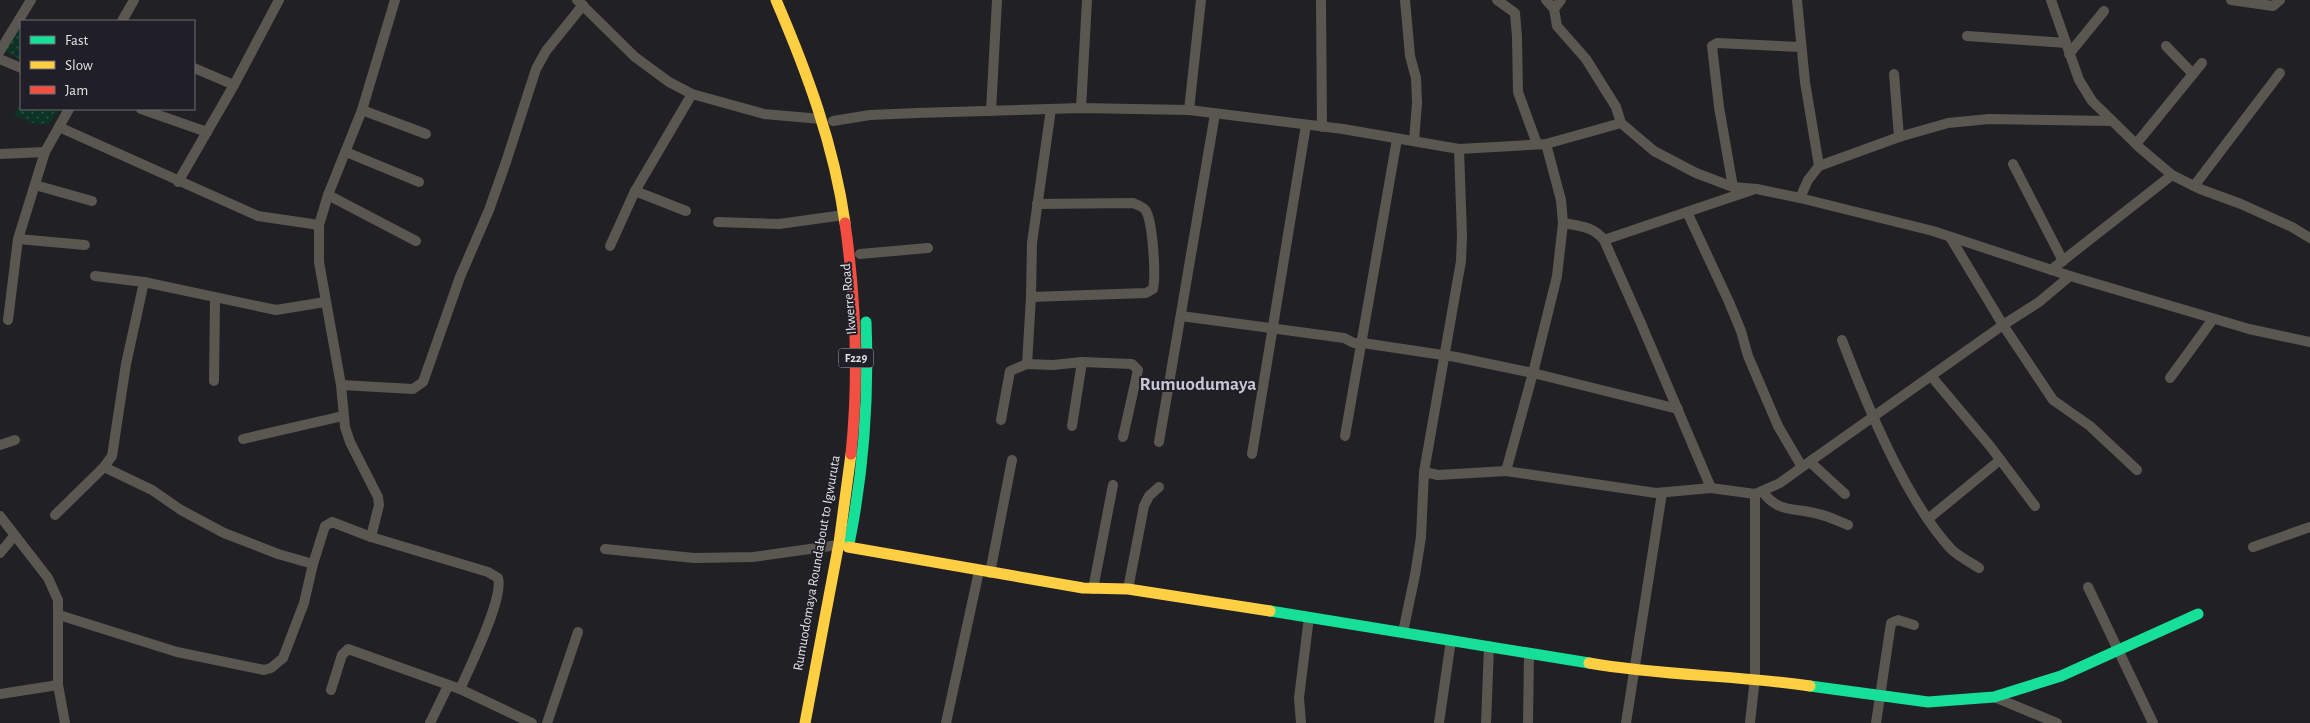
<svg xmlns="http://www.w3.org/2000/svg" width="2310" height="723" font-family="'Alegreya Sans',sans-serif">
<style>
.grass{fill:url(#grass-dots)}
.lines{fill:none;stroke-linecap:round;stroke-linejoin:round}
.street{stroke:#595750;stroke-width:10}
.fast{stroke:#16e098;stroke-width:11}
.slow{stroke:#ffcf43;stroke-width:11}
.jam{stroke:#f24e42;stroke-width:11}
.labels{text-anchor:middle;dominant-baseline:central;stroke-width:4;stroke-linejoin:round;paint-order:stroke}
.shield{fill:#201f27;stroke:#a8a8ad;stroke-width:1}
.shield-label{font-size:12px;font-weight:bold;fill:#e2e2e7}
.street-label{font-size:14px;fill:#e2e2e7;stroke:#201f27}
.district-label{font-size:19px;font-weight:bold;fill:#c7c6d1;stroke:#201f27}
</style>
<defs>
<pattern id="grass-dots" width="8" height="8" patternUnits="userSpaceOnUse" patternTransform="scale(1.25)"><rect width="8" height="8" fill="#0d3326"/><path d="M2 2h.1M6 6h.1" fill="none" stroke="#305046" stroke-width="1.8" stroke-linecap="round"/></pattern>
</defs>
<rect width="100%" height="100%" fill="#212125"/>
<!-- grass -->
<g class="grass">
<polygon points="19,26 21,27 21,60 5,51"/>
<polygon points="21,102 21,109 60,109 49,124 35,124 14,115"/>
</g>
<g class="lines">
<!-- street -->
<g class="street">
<path d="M395 0 362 110 328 195 319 225V262L341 385 345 427 350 442 378 497 379 505 371 537 488 572 498 578C504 598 470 667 460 689"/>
<polyline points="577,0 635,57 669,82 692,94 764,114 821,119"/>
<polyline points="1321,0 1322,127"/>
<polyline points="1405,0 1410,56 1416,78 1417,103 1414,141"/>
<polyline points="1497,0 1515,13 1517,37 1518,92 1537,144"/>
<polyline points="1546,0 1554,9 1557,26 1586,59 1616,107 1621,123 1654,151 1696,173 1733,187 1757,189 1800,198 1933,231 2070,276 2249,329 2310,342"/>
<polyline points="1797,0 1805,82 1819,166"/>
<polyline points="2051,0 2079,80 2092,101 2140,148 2172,175 2200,189 2241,204 2292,227 2310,238"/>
<polyline points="2231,0 2273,6 2280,0"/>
<polyline points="1554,9 1561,0"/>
<polyline points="122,21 134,0"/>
<polyline points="1967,36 2066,43"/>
<polyline points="2166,46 2193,74"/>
<polyline points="0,51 31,0"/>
<polyline points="2069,54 2104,11"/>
<polyline points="0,59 21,68"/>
<polyline points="194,68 234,85"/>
<polyline points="1894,74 1899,137"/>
<polyline points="1081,108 1087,0"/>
<polyline points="141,109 207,132"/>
<polyline points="362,110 426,134"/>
<polyline points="1189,110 1201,0"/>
<polyline points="991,111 997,0"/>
<polyline points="833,121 870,115 917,113 1081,108 1189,110 1343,129 1459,149 1546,144 1621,123"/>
<polyline points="59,127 258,216 319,225"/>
<polyline points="2136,144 2202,63"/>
<polyline points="346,152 419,182"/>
<polyline points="0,154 45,152"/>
<polyline points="2013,164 2063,261"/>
<polyline points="178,182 234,85 279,0"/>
<polyline points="35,185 92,201"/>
<polyline points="2194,186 2280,73"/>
<polyline points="1733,187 1719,107 1712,46 1717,43 1800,47"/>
<polyline points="635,191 686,211"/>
<polyline points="328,195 416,241"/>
<polyline points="1800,198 1808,180 1819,166 1899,137 1948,123 1989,119 2112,121"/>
<polyline points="1687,212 1729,302 1741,331 1748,356 1778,426 1802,467"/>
<polyline points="718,222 779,224 844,215"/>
<path d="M1563 223C1579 226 1593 226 1604 240L1640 321 1711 488"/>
<polyline points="1950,237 2003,325 2053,400 2090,426 2137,470"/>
<polyline points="18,239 85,245"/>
<polyline points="1604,240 1752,190"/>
<polyline points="610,246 635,191 692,94"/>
<polyline points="860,254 928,248"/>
<polyline points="2051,270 2172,175"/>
<polyline points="95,276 144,282 276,310 325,302"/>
<path d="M1031 297 1146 293 1153 289C1156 275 1153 224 1146 211 1144 207 1138 205 1133 203L1037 204"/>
<polyline points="1181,316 1344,338 1354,343 1363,343 1456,357 1533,373 1678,409"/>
<polyline points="8,320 18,239 45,152 69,109"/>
<path d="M1842 340C1866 403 1905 499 1951 549 1958 556 1970 562 1979 568"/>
<polyline points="1027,364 1031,297 1032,243 1051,109"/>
<polyline points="1931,376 1990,446 2035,506"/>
<polyline points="2170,378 2213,319"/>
<polyline points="214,381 215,298"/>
<polyline points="341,385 413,389 423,382 460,277 489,210 506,162 536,69 546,51 583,5"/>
<polyline points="1001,420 1010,371 1027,364 1053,365 1082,362 1132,364 1138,370 1123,437"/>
<polyline points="1072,426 1082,362"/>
<polyline points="1345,436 1397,139"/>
<polyline points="243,439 343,416"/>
<polyline points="1159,442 1215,114"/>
<polyline points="0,445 15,440"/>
<polyline points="1252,454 1306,125"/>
<polyline points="1810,462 1845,494"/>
<polyline points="104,467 152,490 181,510 224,533 278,554 313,564"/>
<polyline points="1506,471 1533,373 1557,276 1563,223 1561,200 1546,144"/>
<polyline points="1424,472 1438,475 1506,471 1656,493 1711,488 1755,494 1780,483 1802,467 2003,325 2039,302 2070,276"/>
<path d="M1762 491C1779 514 1794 507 1818 514 1828 516 1838 521 1848 525"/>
<polyline points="55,515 104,467 112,456 126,364 144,282"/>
<polyline points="0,516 48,578 58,600 58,685 65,723"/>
<polyline points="1928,519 2000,460"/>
<polyline points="2253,547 2310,527"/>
<polyline points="605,549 694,558 753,557 838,545"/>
<polyline points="0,553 14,536"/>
<polyline points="990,573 1012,460"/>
<polyline points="2088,587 2153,723"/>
<polyline points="1093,589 1113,485"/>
<polyline points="1128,589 1144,506 1149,496 1159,487"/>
<polyline points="59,615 177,652 264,670 271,668 283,658 304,603 313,564 325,526 332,522 371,537"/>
<polyline points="1403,632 1415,575 1421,537 1424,472 1461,261 1462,236 1459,149"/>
<polyline points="331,690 342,655 348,649 460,689 532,723"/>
<polyline points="0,694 58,685"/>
<polyline points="1994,697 2057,723"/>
<polyline points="430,723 448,686"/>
<polyline points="547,723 578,632"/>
<polyline points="946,723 979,571"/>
<polyline points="1301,723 1299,698 1309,617"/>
<polyline points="1439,723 1451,640"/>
<polyline points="1486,723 1489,646"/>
<polyline points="1528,723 1529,653"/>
<polyline points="1626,723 1662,493"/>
<polyline points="1750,723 1755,678 1755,494"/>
<polyline points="1876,723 1891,623 1898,620 1914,625"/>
</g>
<!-- fast -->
<g class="fast">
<path d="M849 544C864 470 869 397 866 322"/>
<polyline points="1270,611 1589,663"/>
<polyline points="1810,686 1928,702 1994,697 2061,676 2198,614"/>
</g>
<!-- slow -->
<g class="slow">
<path d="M776 0C807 72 834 145 845 223"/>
<polyline points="848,547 1083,588 1128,589 1270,611"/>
<path d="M1589 663C1662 676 1737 675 1810 686"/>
<polyline points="805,723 839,543 851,454"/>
</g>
<!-- jam -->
<path class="jam" d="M845 223C856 300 859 376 851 454"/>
</g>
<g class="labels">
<!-- shield labels -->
<rect class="shield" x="838.5" y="348.5" width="35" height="19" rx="4"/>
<g class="shield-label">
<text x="856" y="358">F229</text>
</g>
<!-- street labels -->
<g class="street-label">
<text transform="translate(849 299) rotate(-95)">Ikwerre Road</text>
<text transform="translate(817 563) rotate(-80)">Rumuodomaya Roundabout to Igwuruta</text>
</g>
<!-- district labels -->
<g class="district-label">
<text x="1198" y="384">Rumuodumaya</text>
</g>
</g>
<!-- legend -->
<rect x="20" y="20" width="175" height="90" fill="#201f27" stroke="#6e6d74"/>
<rect x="30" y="36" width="25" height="8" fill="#16e098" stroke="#6e6d74"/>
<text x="65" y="45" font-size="15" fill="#e2e2e7">Fast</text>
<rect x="30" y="61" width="25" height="8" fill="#ffcf43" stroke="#6e6d74"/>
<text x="65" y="70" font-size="15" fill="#e2e2e7">Slow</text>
<rect x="30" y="86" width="25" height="8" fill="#f24e42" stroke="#6e6d74"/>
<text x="65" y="95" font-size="15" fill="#e2e2e7">Jam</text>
</svg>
